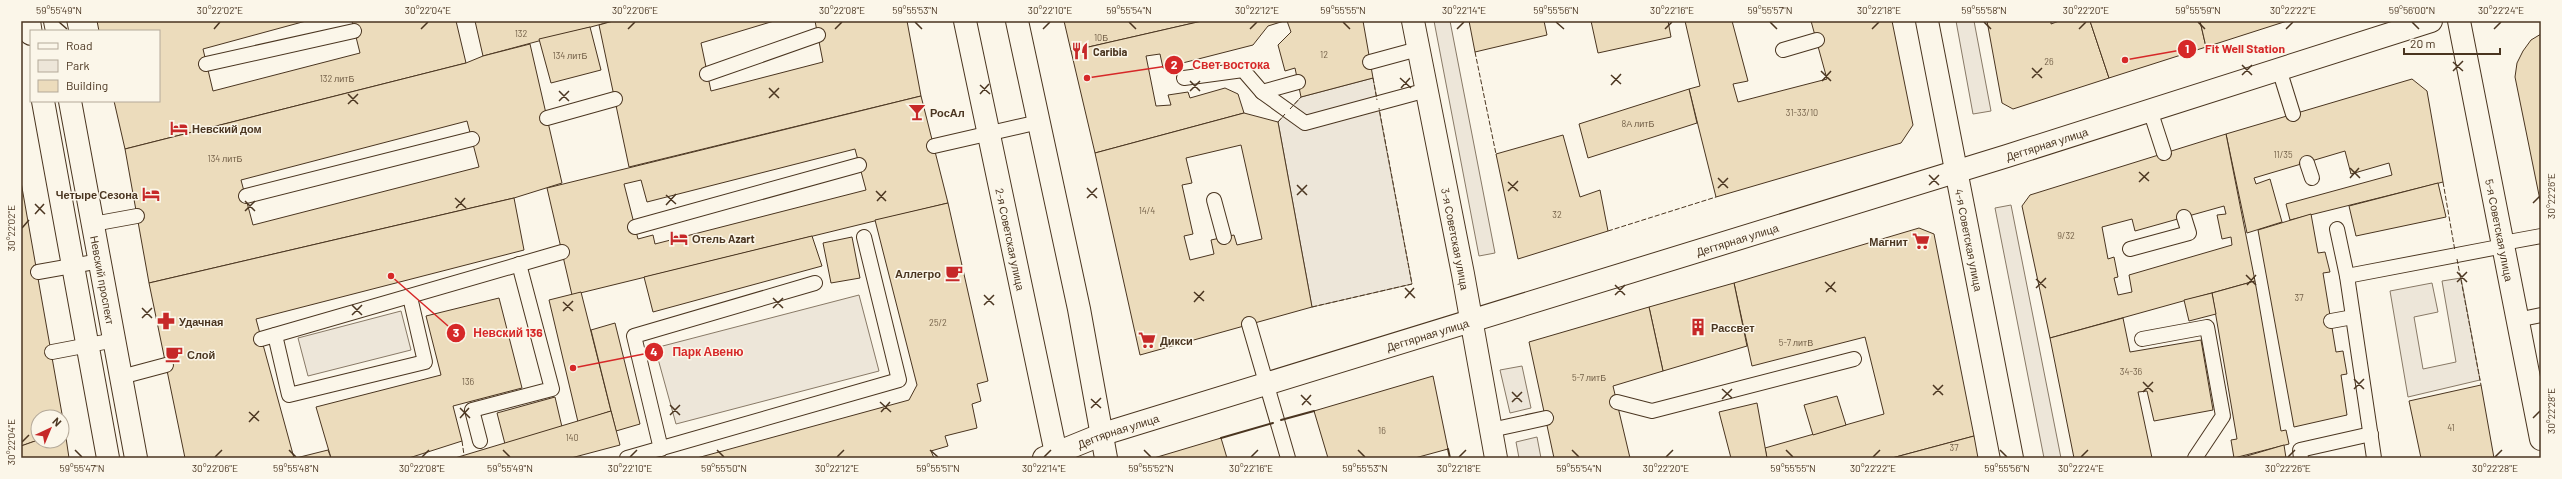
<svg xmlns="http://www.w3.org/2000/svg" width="2562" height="479" font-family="Barlow,sans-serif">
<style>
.green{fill:#ede6d9;stroke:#887966}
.building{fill:#ecdcbc;stroke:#4a3520;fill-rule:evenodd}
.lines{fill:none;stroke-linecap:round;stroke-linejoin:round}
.service-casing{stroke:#4a3520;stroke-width:16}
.minor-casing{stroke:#4a3520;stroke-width:24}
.tertiary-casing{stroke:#4a3520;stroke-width:24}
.primary-casing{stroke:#4a3520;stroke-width:24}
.service{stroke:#fbf6e9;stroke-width:14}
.minor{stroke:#fbf6e9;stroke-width:22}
.tertiary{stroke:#fbf6e9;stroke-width:22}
.primary{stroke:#fbf6e9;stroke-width:22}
.fence{stroke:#4a3520;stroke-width:1;stroke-dasharray:5 2;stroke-linecap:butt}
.wall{stroke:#4a3520;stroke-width:2}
.ticks{fill:none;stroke:#4a3520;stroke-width:1.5}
.labels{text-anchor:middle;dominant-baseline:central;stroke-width:3;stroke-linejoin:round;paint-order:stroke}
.number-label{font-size:9px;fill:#725f47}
.poi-label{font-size:11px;font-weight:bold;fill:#4a3520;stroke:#fbf6e9;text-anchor:start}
.street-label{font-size:11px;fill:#4a3520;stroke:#fbf6e9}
.leader{fill:none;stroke:#d62828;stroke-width:1.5}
.callout-dot{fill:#d62828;stroke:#fbf6e9;stroke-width:1.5}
.mark-label{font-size:12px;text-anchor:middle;font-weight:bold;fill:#fff}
.callout-label{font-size:12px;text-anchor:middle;font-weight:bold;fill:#d62828;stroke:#fbf6e9;stroke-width:3;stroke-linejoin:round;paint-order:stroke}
.neatline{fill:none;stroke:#4a3520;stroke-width:1.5}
.ticks-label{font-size:10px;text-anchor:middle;fill:#4a3520}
</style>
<rect width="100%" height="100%" fill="#fbf6e9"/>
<!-- green -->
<g class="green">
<polygon points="1434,21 1450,21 1495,253 1479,256"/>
<polygon points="1956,21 1974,21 1991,111 1973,114"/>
<polygon points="1373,78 1412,284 1312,307 1278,122 1301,97"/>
<polygon points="2011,205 2061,458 2044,458 1995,208"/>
<polygon points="2461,278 2480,380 2408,397 2390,291 2432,283 2438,312 2414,317 2423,369 2456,362 2442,281"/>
<polygon points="859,295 879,371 676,424 655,348"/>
<polygon points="401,311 411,350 308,376 298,338"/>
<polygon points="1522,366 1531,408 1510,413 1500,370"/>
<polygon points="1537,437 1541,458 1519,458 1516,442"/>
</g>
<!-- building -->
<g class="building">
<polygon points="97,21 306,21 203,49 213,91 360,53 352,21 456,21 466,63 125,149 114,101 159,101 159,31 99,31"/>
<polygon points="475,21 613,21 483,56"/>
<polygon points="613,21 774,21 701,43 711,91 823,62 815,21 907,21 921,96 629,167 599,25"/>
<polygon points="1064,21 1198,21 1198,22 1071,51"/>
<polygon points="1284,21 1268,26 1253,45 1163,68 1160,54 1146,56 1156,106 1171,105 1168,95 1188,92 1190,98 1225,88 1238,94 1244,113 1095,153 1071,51 1202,21"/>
<polygon points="1287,21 1363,21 1373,78 1301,97 1295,68 1285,71 1278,45 1291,32"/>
<polygon points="1469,21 1544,21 1547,35 1475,52"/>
<polygon points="1591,21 1668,21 1671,37 1598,53"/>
<polygon points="1685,21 1732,21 1748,81 1733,84 1738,102 1827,79 1811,21 1892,21 1913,125 1901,143 1716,197 1689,89 1700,86"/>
<polygon points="1987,21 2051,21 2051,24 2059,21 2090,21 2109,78 2013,109 2002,103"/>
<polygon points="2090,21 2200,21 2206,47 2109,78"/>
<polygon points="2200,21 2287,21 2206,47"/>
<polygon points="590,27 601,70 551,83 539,39"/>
<polygon points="2541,34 2541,205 2515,77 2517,63 2523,51 2531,40"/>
<path d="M530 44 562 183 514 198 149 283 125 149 466 63 483 56ZM467 121 479 167 253 225 241 180Z"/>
<polygon points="2412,79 2427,91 2443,182 2290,220 2286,204 2392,175 2389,163 2351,174 2345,151 2254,178 2256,184 2270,179 2282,222 2247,233 2226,134"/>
<polygon points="1689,89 1697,123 1588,158 1579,124"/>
<path d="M921 96 948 203 572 295 547 188ZM855 149 866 190 655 244 653 235 638 239 624 184 641 180 647 202Z"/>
<path d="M1244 113 1278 122 1312 307 1140 355 1095 153ZM1241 145 1262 239 1237 245 1234 235 1211 240 1214 254 1190 260 1184 236 1193 234 1182 185 1192 183 1186 158Z"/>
<path d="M2226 134 2255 281 2050 338 2022 206 2030 195ZM2224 206 2226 214 2217 215 2222 239 2231 237 2232 245 2129 275 2132 292 2118 295 2114 278 2118 277 2114 257 2108 259 2102 227 2132 219 2135 231Z"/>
<polygon points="1563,135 1580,197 1600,190 1608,231 1518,259 1496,154"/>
<polygon points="21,182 65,431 62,432 62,417 38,417 38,440 21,446"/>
<polygon points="2438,183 2446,217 2356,236 2349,206"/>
<polygon points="514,198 524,250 256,319 294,458 185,458 149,283"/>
<polygon points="948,203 988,381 977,384 981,401 972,404 977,428 945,436 948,446 931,451 934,458 697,458 909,400 917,385 875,220"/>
<polygon points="2311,214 2318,253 2325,252 2330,272 2323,273 2336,352 2343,351 2347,374 2341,375 2347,415 2294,427 2258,230"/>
<polygon points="1919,228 1934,234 1974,436 1892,458 1767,458 1765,448 1884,414 1865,337 1752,366 1734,283"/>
<polygon points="812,236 822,266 653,312 644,277"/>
<polygon points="852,237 860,278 831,283 823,243"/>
<polygon points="2255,281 2281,431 2286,430 2289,444 2234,458 2231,440 2237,439 2212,293"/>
<polygon points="1734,283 1747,346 1663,371 1649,307"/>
<polygon points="581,292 611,411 578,422 549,300"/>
<polygon points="2212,293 2216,314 2189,321 2184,300"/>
<polygon points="499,298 522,388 453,406 462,441 409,458 331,458 316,407 441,375 426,316"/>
<polygon points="1649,307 1663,371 1613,386 1630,458 1554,458 1529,342"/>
<polygon points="2123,318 2130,352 2201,340 2213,410 2154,421 2147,391 2138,392 2152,458 2074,458 2050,338"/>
<polygon points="615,323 640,424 616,431 591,330"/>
<polygon points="1433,376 1448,449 1415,458 1328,458 1314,411"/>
<polygon points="2481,385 2494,458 2421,458 2409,401"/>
<polygon points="1837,396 1846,425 1813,435 1804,405"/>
<polygon points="555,397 562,427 505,444 497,413"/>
<polygon points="1757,403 1767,458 1731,458 1719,412"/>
<polygon points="611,411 620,445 571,458 455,458"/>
<polygon points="65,431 69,458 21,458 21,446 38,440 62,441 62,432"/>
<polygon points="1974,436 1978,458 1892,458"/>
<polygon points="1221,438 1227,458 1154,458"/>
<polygon points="2284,445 2286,458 2240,458"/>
<polygon points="328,450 331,458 296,458"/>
</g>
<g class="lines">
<!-- service casing -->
<g class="service-casing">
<g id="service">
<polyline points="1783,50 1817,40"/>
<polyline points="1370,62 1418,49"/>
<polyline points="206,64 354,31"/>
<polyline points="2279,69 2293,114"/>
<polyline points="707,74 818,35"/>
<polyline points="1184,78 1243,70 1262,92 1305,123 1427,90"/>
<polyline points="1262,92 1298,82"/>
<polyline points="2150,110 2164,153"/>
<polyline points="547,118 615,99"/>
<polyline points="934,146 1039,122"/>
<polyline points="2307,163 2312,178"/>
<polyline points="246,196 472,139"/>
<polyline points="1214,200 1224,237"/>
<polyline points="93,224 137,216"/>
<polyline points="635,227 859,165"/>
<polyline points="2337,229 2347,276"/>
<polyline points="2503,243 2541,236"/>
<polyline points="2130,249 2189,233 2184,217"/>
<polyline points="38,272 100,261"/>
<polyline points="2517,320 2541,315"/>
<polyline points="2331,321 2353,317"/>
<polyline points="1249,324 1288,458"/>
<polyline points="275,335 289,395 425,362 410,297"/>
<polyline points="261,339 562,252"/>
<polyline points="2142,339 2207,327 2223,416 2195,458"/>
<polyline points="52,352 115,340"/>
<polyline points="121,377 166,365"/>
<polyline points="1617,402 1652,411 1854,359"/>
<polyline points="1491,430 1546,418"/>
<polyline points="480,441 472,410 552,389 519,264"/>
<polyline points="661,449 634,336 815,283"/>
<polyline points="627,458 899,380 864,237"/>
<polyline points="2301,458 2300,450 2371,434"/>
<polyline points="2374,458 2347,276 2504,246"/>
</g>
</g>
<!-- minor casing -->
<g class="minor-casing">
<g id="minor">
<polyline points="29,21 31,34"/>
<path id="s1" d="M1413 21 1463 274 1496 458"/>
<path id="s2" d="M1927 21 2012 458"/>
<path id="s3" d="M2459 21 2541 439"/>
<polyline points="43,101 108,458"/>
<path id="s4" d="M1044 458 1103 434 2007 156 2431 21"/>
</g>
</g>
<!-- tertiary casing -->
<g class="tertiary-casing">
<g id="tertiary">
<path id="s5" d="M965 21 1057 458"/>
<polyline points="1017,21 1079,309 1106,458"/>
</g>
</g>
<!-- primary casing -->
<g class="primary-casing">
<g id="primary">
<polyline points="55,21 57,31"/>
<path id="s6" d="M70 101 136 458"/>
</g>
</g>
<!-- service -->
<use href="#service" class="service"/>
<!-- minor -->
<use href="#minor" class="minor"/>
<!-- tertiary -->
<use href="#tertiary" class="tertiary"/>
<!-- primary -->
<use href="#primary" class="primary"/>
<!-- fence -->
<g class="fence">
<polyline points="1475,52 1496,154"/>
<polyline points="1373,78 1377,100"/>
<polyline points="1290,109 1301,97"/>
<polyline points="1278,122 1285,114"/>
<polyline points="2443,182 2455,251"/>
<polyline points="1608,231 1716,197"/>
<polyline points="2457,259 2481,385"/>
<polyline points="1312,307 1412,284 1379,108"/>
<polyline points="462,441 464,455"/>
</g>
<!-- wall -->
<g class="wall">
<polyline points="1281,420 1314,411"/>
<polyline points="1221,438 1273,423"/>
<polyline points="1448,449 1450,458"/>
</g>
</g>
<!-- ticks -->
<path class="ticks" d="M59 22 67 29M915 22 922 29M1129 22 1136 29M1343 22 1350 29M1556 22 1564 29M1770 22 1777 29M1984 22 1991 29M2198 22 2205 29M2412 22 2419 29M214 29 220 22M421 29 428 22M628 29 635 22M835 29 842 22M1043 29 1050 22M1250 29 1257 22M1457 29 1464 22M1665 29 1672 22M1872 29 1879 22M2079 29 2086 22M2286 29 2293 22M2494 29 2501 22M2453 62 2463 71M2242 65 2252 75M2032 68 2042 78M1821 71 1831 81M2453 71 2463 61M1611 75 1621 84M2242 75 2252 65M1400 78 1411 88M2032 78 2042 68M1190 81 1200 91M1822 81 1831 71M980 85 990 94M1611 85 1621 74M769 88 779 98M1401 88 1410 78M559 91 569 101M1190 91 1200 81M348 94 358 104M980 94 989 84M769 98 779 88M559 101 569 91M348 104 358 94M2350 168 2360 178M2139 172 2149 181M1929 175 1939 185M1718 178 1728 188M2350 178 2359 168M1508 182 1518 191M2139 182 2149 172M1297 185 1307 195M1929 185 1939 175M1087 188 1097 198M1718 188 1728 178M876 191 886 201M1508 191 1518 181M666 195 676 204M1297 195 1307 185M455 198 466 208M1087 198 1097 188M245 201 255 211M877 201 886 191M2533 203 2540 196M35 204 45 214M666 205 676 194M456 208 465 198M245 211 255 201M35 214 44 204M22 228 29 220M2457 272 2467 282M2246 275 2256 285M2036 279 2046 288M1825 282 1836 292M2457 282 2467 272M1615 285 1625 295M2247 285 2256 275M1405 288 1415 298M2036 288 2046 278M1194 292 1204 301M1826 292 1835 282M984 295 994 305M1615 295 1625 285M773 298 783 308M1405 298 1414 288M563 302 573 311M1194 302 1204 291M352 305 362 315M984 305 994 295M142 308 152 318M773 308 783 298M563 311 573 301M352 315 362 305M142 318 152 308M2354 379 2364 389M2143 382 2153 392M1933 385 1943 395M1722 389 1732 398M2354 389 2364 379M1512 392 1522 402M2143 392 2153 382M1301 395 1311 405M1933 395 1943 385M1091 399 1101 408M1722 399 1732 389M880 402 891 412M1512 402 1522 392M670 405 680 415M1302 405 1311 395M460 408 470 418M1091 408 1101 398M249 412 259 421M881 412 890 402M670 415 680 405M460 418 469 408M2533 418 2540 411M249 422 259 411M22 442 29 435M75 450 82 457M289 450 296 457M503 450 510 457M717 450 724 457M930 450 938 457M1144 450 1151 457M1358 450 1365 457M1572 450 1579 457M1786 450 1793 457M2000 450 2007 457M215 457 222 450M422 457 429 450M630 457 637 450M837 457 844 450M1044 457 1051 450M1251 457 1258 450M1459 457 1466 450M1666 457 1673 450M1873 457 1880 450M2081 457 2088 450M2288 457 2295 450M2495 457 2502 450"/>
<!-- icons -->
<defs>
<g id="restaurant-bare" transform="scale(1.38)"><path d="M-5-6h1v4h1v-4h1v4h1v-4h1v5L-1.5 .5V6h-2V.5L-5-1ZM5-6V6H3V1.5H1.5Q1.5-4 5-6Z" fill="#c62828" stroke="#fbf6e9" stroke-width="2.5" paint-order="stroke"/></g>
<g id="bar-bare" transform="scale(1.38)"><path d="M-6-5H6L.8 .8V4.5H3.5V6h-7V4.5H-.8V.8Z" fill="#c62828" stroke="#fbf6e9" stroke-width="2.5" paint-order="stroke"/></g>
<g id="hotel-bare" transform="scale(1.38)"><path d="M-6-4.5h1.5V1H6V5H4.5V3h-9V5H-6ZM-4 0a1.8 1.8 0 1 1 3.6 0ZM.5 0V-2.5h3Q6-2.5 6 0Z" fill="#c62828" stroke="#fbf6e9" stroke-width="2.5" paint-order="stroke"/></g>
<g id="supermarket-bare" transform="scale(1.38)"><path d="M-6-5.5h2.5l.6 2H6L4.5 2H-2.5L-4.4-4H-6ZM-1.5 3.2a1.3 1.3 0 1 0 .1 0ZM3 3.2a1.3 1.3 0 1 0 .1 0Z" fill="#c62828" stroke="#fbf6e9" stroke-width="2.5" paint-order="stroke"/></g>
<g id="cafe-bare" transform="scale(1.38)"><path d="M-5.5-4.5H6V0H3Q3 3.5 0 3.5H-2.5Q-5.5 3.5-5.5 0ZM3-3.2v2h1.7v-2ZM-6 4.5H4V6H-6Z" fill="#c62828" stroke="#fbf6e9" stroke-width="2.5" paint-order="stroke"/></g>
<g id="pharmacy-bare" transform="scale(1.38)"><path d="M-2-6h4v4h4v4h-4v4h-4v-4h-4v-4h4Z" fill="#c62828" stroke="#fbf6e9" stroke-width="2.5" paint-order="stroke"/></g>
<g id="building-bare" transform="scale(1.38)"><path d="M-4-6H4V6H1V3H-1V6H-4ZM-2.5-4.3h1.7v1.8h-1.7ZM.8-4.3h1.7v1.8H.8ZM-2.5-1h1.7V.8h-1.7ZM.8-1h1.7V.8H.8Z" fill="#c62828" stroke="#fbf6e9" stroke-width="2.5" paint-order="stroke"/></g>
</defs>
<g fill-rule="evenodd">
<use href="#restaurant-bare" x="1080" y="51"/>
<use href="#bar-bare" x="917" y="112"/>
<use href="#hotel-bare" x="179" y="128"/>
<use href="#hotel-bare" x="151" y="194"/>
<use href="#hotel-bare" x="679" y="238"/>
<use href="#supermarket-bare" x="1921" y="241"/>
<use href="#cafe-bare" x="954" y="273"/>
<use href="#pharmacy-bare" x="166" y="321"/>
<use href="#building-bare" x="1698" y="327"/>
<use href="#supermarket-bare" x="1147" y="340"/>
<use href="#cafe-bare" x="174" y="354"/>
</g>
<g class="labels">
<!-- number labels -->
<g class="number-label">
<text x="521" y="33">132</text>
<text x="1101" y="37">10Б</text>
<text x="1324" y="54">12</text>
<text x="570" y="55">134 литБ</text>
<text x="2049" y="61">26</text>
<text x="337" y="78">132 литБ</text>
<text x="1802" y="112">31-33/10</text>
<text x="1638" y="123">8А литБ</text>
<text x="2283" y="154">11/35</text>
<text x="225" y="158">134 литБ</text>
<text x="1147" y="210">14/4</text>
<text x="1557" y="214">32</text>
<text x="2066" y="235">9/32</text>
<text x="2299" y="297">37</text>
<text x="938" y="322">25/2</text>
<text x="1796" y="342">5-7 литВ</text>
<text x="2131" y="371">34-36</text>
<text x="1589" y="377">5-7 литБ</text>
<text x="468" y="381">136</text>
<text x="2451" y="427">41</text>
<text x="1382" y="430">16</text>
<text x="572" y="437">140</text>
<text x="1954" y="447">37</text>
</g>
<!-- poi labels -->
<g class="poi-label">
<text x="1093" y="51">Caribia</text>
<text x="930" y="112">РосАл</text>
<text x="192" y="128">Невский дом</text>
<text x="138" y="194" text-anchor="end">Четыре Сезона</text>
<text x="692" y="238">Отель Azart</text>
<text x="1908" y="241" text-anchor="end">Магнит</text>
<text x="941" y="273" text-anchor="end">Аллегро</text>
<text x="179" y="321">Удачная</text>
<text x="1711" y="327">Рассвет</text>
<text x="1160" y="340">Дикси</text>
<text x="187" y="354">Слой</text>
</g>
<!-- street labels -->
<g class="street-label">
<text stroke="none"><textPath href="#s4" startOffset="1051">Дегтярная улица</textPath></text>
<text stroke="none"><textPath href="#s3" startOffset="213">5-я Советская улица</textPath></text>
<text stroke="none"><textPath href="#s5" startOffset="223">2-я Советская улица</textPath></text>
<text stroke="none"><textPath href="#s1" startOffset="222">3-я Советская улица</textPath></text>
<text stroke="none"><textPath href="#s4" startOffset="727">Дегтярная улица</textPath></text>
<text stroke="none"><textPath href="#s2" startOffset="223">4-я Советская улица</textPath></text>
<text stroke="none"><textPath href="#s6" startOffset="182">Невский проспект</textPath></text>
<text stroke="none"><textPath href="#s4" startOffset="403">Дегтярная улица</textPath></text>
<text stroke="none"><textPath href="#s4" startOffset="79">Дегтярная улица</textPath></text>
</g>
</g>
<!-- callouts -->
<path class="leader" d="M2125 60L2187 49M1087 78L1174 65M391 276L456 333M573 368L654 352"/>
<g class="callout-dot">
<circle cx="2125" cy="60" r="4"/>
<circle cx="1087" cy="78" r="4"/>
<circle cx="391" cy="276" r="4"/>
<circle cx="573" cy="368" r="4"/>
<circle cx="2187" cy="49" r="10"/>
<circle cx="1174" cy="65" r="10"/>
<circle cx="456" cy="333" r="10"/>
<circle cx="654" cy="352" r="10"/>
</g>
<g class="mark-label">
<text x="2187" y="53">1</text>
<text x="1174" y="69">2</text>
<text x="456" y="337">3</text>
<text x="654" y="356">4</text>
</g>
<g class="callout-label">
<text x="2245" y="53">Fit Well Station</text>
<text x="1231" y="69">Свет востока</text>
<text x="508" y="337">Невский 136</text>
<text x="708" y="356">Парк Авеню</text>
</g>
<!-- border -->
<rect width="2562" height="479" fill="none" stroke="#fbf6e9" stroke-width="44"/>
<!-- legend -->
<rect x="30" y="30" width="130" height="72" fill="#fbf6e9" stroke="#b4a999"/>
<rect x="38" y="43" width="20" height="6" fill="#fbf6e9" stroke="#b4a999"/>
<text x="66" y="50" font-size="12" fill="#4a3520">Road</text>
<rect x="38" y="60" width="20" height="12" fill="#ede6d9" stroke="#b4a999"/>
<text x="66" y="70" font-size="12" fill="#4a3520">Park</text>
<rect x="38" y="80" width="20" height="12" fill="#ecdcbc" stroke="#b4a999"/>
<text x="66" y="90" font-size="12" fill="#4a3520">Building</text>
<!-- north arrow -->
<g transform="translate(50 429) rotate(44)"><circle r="19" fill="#fbf6e9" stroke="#b4a999"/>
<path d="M0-3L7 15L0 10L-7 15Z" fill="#c62828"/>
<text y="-6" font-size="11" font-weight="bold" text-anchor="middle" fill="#4a3520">N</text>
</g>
<!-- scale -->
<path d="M2404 48v6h96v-6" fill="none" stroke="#4a3520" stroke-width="2"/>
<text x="2410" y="48" font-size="12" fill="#4a3520" stroke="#fbf6e9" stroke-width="3" paint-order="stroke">20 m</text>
<rect x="22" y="22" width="2518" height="435" class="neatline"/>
<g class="ticks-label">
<text x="59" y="14">59°55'49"N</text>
<text x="220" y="14">30°22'02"E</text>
<text x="428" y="14">30°22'04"E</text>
<text x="635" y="14">30°22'06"E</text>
<text x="842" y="14">30°22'08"E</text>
<text x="915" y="14">59°55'53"N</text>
<text x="1050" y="14">30°22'10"E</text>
<text x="1129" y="14">59°55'54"N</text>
<text x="1257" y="14">30°22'12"E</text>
<text x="1343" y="14">59°55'55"N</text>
<text x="1464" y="14">30°22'14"E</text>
<text x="1556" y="14">59°55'56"N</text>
<text x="1672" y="14">30°22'16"E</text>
<text x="1770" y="14">59°55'57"N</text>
<text x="1879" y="14">30°22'18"E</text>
<text x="1984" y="14">59°55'58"N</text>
<text x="2086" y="14">30°22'20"E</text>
<text x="2198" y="14">59°55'59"N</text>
<text x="2293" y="14">30°22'22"E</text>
<text x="2412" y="14">59°56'00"N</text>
<text x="2501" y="14">30°22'24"E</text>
<text transform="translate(2551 196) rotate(-90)" y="4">30°22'26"E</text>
<text transform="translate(11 228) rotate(-90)" y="4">30°22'02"E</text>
<text transform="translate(2551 411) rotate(-90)" y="4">30°22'28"E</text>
<text transform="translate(11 442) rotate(-90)" y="4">30°22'04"E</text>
<text x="82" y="472">59°55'47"N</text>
<text x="215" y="472">30°22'06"E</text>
<text x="296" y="472">59°55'48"N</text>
<text x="422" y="472">30°22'08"E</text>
<text x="510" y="472">59°55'49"N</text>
<text x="630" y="472">30°22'10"E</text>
<text x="724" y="472">59°55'50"N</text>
<text x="837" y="472">30°22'12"E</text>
<text x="938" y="472">59°55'51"N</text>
<text x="1044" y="472">30°22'14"E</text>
<text x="1151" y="472">59°55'52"N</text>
<text x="1251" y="472">30°22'16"E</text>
<text x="1365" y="472">59°55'53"N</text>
<text x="1459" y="472">30°22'18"E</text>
<text x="1579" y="472">59°55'54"N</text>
<text x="1666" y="472">30°22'20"E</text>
<text x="1793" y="472">59°55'55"N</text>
<text x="1873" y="472">30°22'22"E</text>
<text x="2007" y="472">59°55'56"N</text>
<text x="2081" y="472">30°22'24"E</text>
<text x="2288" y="472">30°22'26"E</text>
<text x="2495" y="472">30°22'28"E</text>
</g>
</svg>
